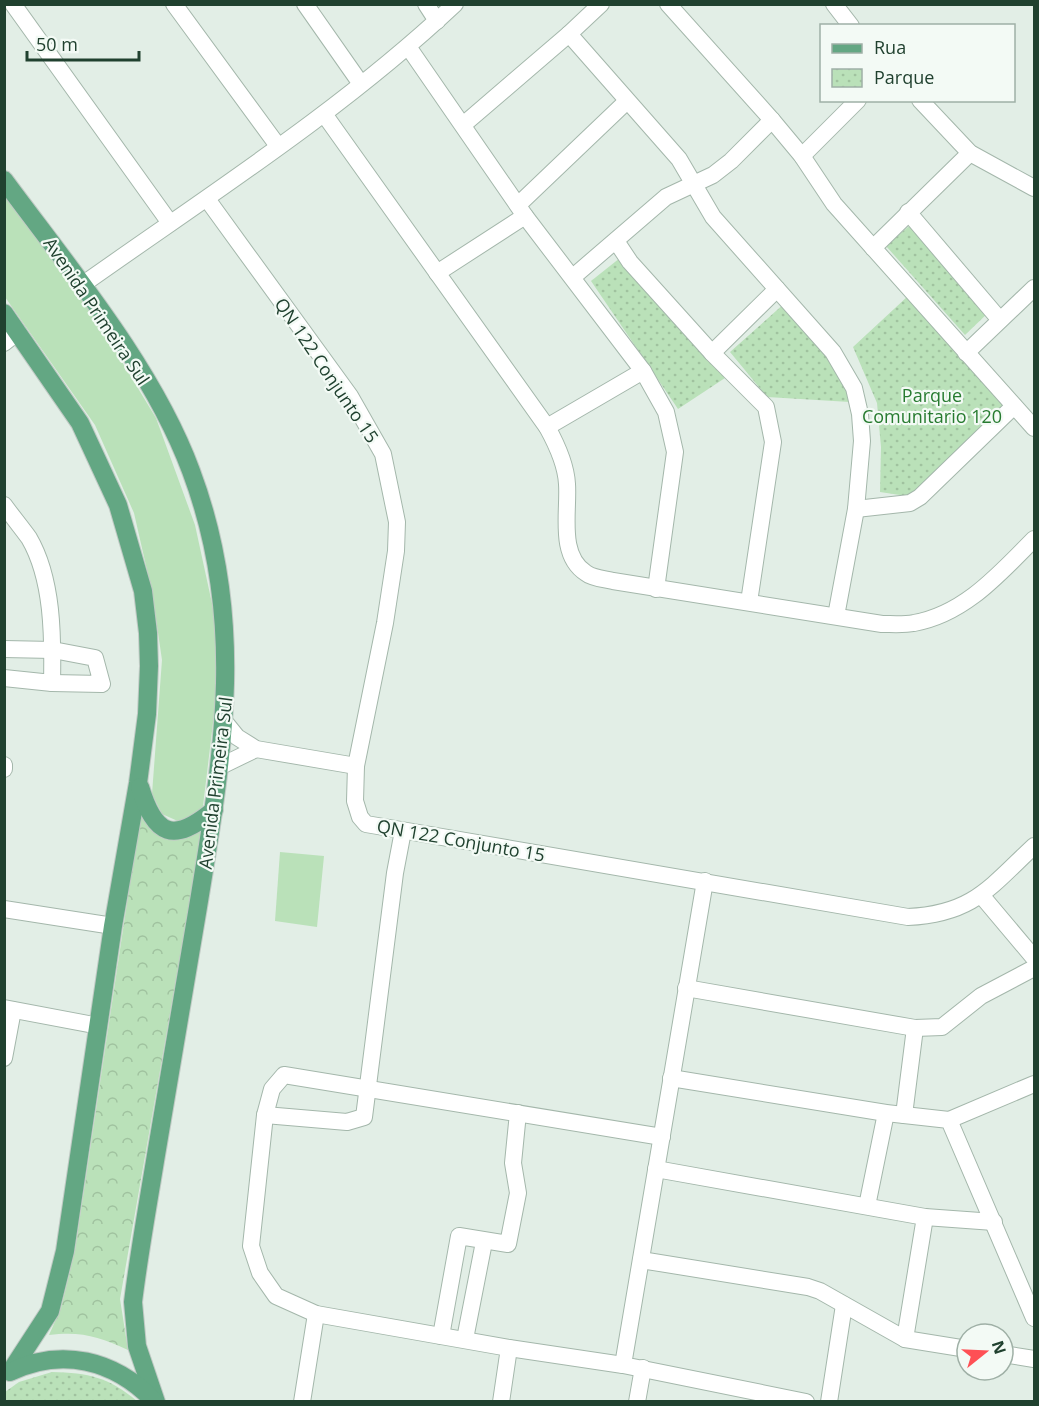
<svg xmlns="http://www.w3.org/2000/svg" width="1039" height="1406" font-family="'Open Sans',sans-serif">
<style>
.grass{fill:#bae1b9}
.forest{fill:url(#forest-crowns)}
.park{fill:url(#park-dots)}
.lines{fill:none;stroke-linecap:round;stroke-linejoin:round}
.minor-casing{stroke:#a4b7ab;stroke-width:18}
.major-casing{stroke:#c1cac5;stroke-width:20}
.minor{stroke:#fff;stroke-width:16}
.major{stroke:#63a783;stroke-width:18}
.labels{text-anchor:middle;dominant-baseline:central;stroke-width:4.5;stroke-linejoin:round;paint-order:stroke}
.street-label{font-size:18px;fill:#20412f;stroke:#f3faf5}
.park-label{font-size:18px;fill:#277b30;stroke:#f3faf5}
</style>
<defs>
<pattern id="forest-crowns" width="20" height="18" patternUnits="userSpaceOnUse" patternTransform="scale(1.5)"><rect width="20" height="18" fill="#bae1b9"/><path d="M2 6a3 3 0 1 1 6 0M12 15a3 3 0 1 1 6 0" fill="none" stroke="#a0c29f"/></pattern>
<pattern id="park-dots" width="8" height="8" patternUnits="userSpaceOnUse" patternTransform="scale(1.5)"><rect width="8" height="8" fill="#bae1b9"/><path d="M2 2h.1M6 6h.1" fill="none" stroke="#a0c29f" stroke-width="1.8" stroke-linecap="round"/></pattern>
</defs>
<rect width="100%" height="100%" fill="#e2eee6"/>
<!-- grass -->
<g class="grass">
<polygon points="4,195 82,296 156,418 195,525 213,608 219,673 203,806 192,818 180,822 162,814 152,794 162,660 152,592 134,513 95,425 5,297"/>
<polygon points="280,852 324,856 317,927 275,921"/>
</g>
<!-- forest -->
<path class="forest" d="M140 816C156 836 179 842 202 831L120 1299 128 1350C99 1337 82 1331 49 1335L61 1308 75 1250Z"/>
<!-- park -->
<g class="park">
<polygon points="915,221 990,311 965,335 886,246"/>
<polygon points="620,258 725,378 678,409 591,281"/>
<polygon points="908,296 1010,409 913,497 880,492 881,447 877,403 853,347"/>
<path d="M786 302C812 334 839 362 850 402L767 397 730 352Z"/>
<path d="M52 1372C89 1373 108 1377 137 1401H5V1392L19 1382Z"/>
</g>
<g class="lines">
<!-- minor casing -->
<g class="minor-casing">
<g id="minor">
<polyline points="13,4 170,223"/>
<polyline points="174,4 278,146"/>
<polyline points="305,4 361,84"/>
<polyline points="426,4 437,21"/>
<polyline points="601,4 569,34 679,159 713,217 833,352 854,388 860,414 862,441 856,509 836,616"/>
<polyline points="668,4 772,120 802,156 834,204 1034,428"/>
<polyline points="834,4 851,26"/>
<polyline points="409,48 525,216 643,371 666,412 675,452 656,589"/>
<polyline points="920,100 970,153 1034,188"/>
<path d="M324 114 547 427C557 445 566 464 567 484 569 512 558 555 586 573 592 578 604 579 613 581L882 624C892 624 904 625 914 623 965 614 1000 573 1034 539"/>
<polyline points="463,125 569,34"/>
<polyline points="802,156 858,100"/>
<path d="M207 199 350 396 383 454 397 522 396 551 385 623 356 766 355 801 360 817 366 824 908 917C973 914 990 887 1034 846"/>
<polyline points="518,205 627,101"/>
<polyline points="908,212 1000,320"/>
<polyline points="616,241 630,262 712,353 766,407 773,442 749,602"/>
<polyline points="873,248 970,153"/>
<polyline points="437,273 525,216"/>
<polyline points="573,277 666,197 713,175 731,161 772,120"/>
<path d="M82 285C209 195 341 111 455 4"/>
<polyline points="4,343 18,332"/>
<polyline points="712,353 777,289"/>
<polyline points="966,353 1034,288"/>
<polyline points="547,427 643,371"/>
<path d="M4 505C12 516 21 527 29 538 53 579 53 637 52 683L4 678"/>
<polyline points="856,509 910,503 920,497 1014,406"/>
<polyline points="4,649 53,650 95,658 102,684 52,683"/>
<polyline points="224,721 237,737 256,749 356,766"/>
<polyline points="4,765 4,769"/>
<polyline points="219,767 256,749"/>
<polyline points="705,881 623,1365 806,1402"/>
<polyline points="981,895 1034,958"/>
<polyline points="4,909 113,926"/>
<polyline points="686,988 915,1028 942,1027 981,996 1034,968"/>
<polyline points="4,1008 99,1026"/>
<polyline points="4,1058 13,1010"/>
<polyline points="671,1078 886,1113 949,1120 1034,1318"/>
<polyline points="265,1115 347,1122 364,1117 395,873 403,831"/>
<polyline points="904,1115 915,1028"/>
<polyline points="949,1120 1034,1084"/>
<polyline points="656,1169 925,1217 994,1222"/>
<polyline points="867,1206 886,1113"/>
<polyline points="641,1260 808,1287 820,1291 905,1339 967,1349"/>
<polyline points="441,1336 459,1236 508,1244 518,1193 513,1163 518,1113"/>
<polyline points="465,1339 484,1242"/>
<polyline points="905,1339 925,1217"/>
<polyline points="1003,1354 1034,1359"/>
<polyline points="623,1365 509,1348 316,1314 276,1296 260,1273 251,1246 265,1115 272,1089 284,1075 662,1137"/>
<polyline points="302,1402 316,1314"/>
<polyline points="501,1402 509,1348"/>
<polyline points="637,1402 643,1368"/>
<polyline points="829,1402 844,1305"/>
</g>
</g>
<!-- major casing -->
<g class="major-casing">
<g id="major">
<path d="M4 180C69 268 153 368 191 471 247 620 223 755 198 907 184 990 170 1072 156 1155 148 1204 139 1253 133 1302L137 1346 156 1402"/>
<polyline points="4,313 80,423 118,505 143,591 148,633 149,666 147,714 138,783 113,926 65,1251 50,1311 11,1371"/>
<path d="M140 787C155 836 173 844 214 810"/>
<path d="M10 1372C62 1347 114 1360 153 1400"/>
</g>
</g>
<!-- minor -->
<use href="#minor" class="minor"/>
<!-- major -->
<use href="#major" class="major"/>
</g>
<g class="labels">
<!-- street labels -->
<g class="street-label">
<text transform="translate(97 311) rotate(56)">Avenida Primeira Sul</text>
<text transform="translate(327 370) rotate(56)">QN 122 Conjunto 15</text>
<text transform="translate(215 783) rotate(-83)">Avenida Primeira Sul</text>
<text transform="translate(461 840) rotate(10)">QN 122 Conjunto 15</text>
</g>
<!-- park labels -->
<g class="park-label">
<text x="932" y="395">Parque<tspan x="932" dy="21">Comunitario 120</tspan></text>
</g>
</g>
<!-- border -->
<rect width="1039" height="1406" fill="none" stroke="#20412f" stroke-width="12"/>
<!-- legend -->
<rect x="820" y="24" width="195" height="78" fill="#f3faf5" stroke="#9fb0a6" stroke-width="1.5"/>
<rect x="832" y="44" width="30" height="9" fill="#63a783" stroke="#9fb0a6" stroke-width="1.5"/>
<text x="874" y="54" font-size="18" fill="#20412f">Rua</text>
<rect x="832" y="69" width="30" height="18" fill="url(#park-dots)" stroke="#9fb0a6" stroke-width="1.5"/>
<text x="874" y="84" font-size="18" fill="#20412f">Parque</text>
<!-- north arrow -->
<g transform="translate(985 1352) rotate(72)"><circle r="28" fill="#f3faf5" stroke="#9fb0a6" stroke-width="1.5"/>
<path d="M0-4.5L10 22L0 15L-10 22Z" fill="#fe5055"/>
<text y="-9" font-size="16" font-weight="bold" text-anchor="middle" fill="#20412f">N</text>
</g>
<!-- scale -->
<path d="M27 51v9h112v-9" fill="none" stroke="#20412f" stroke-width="3"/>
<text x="36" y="51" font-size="18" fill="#20412f" stroke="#f3faf5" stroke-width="4.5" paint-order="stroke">50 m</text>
</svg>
